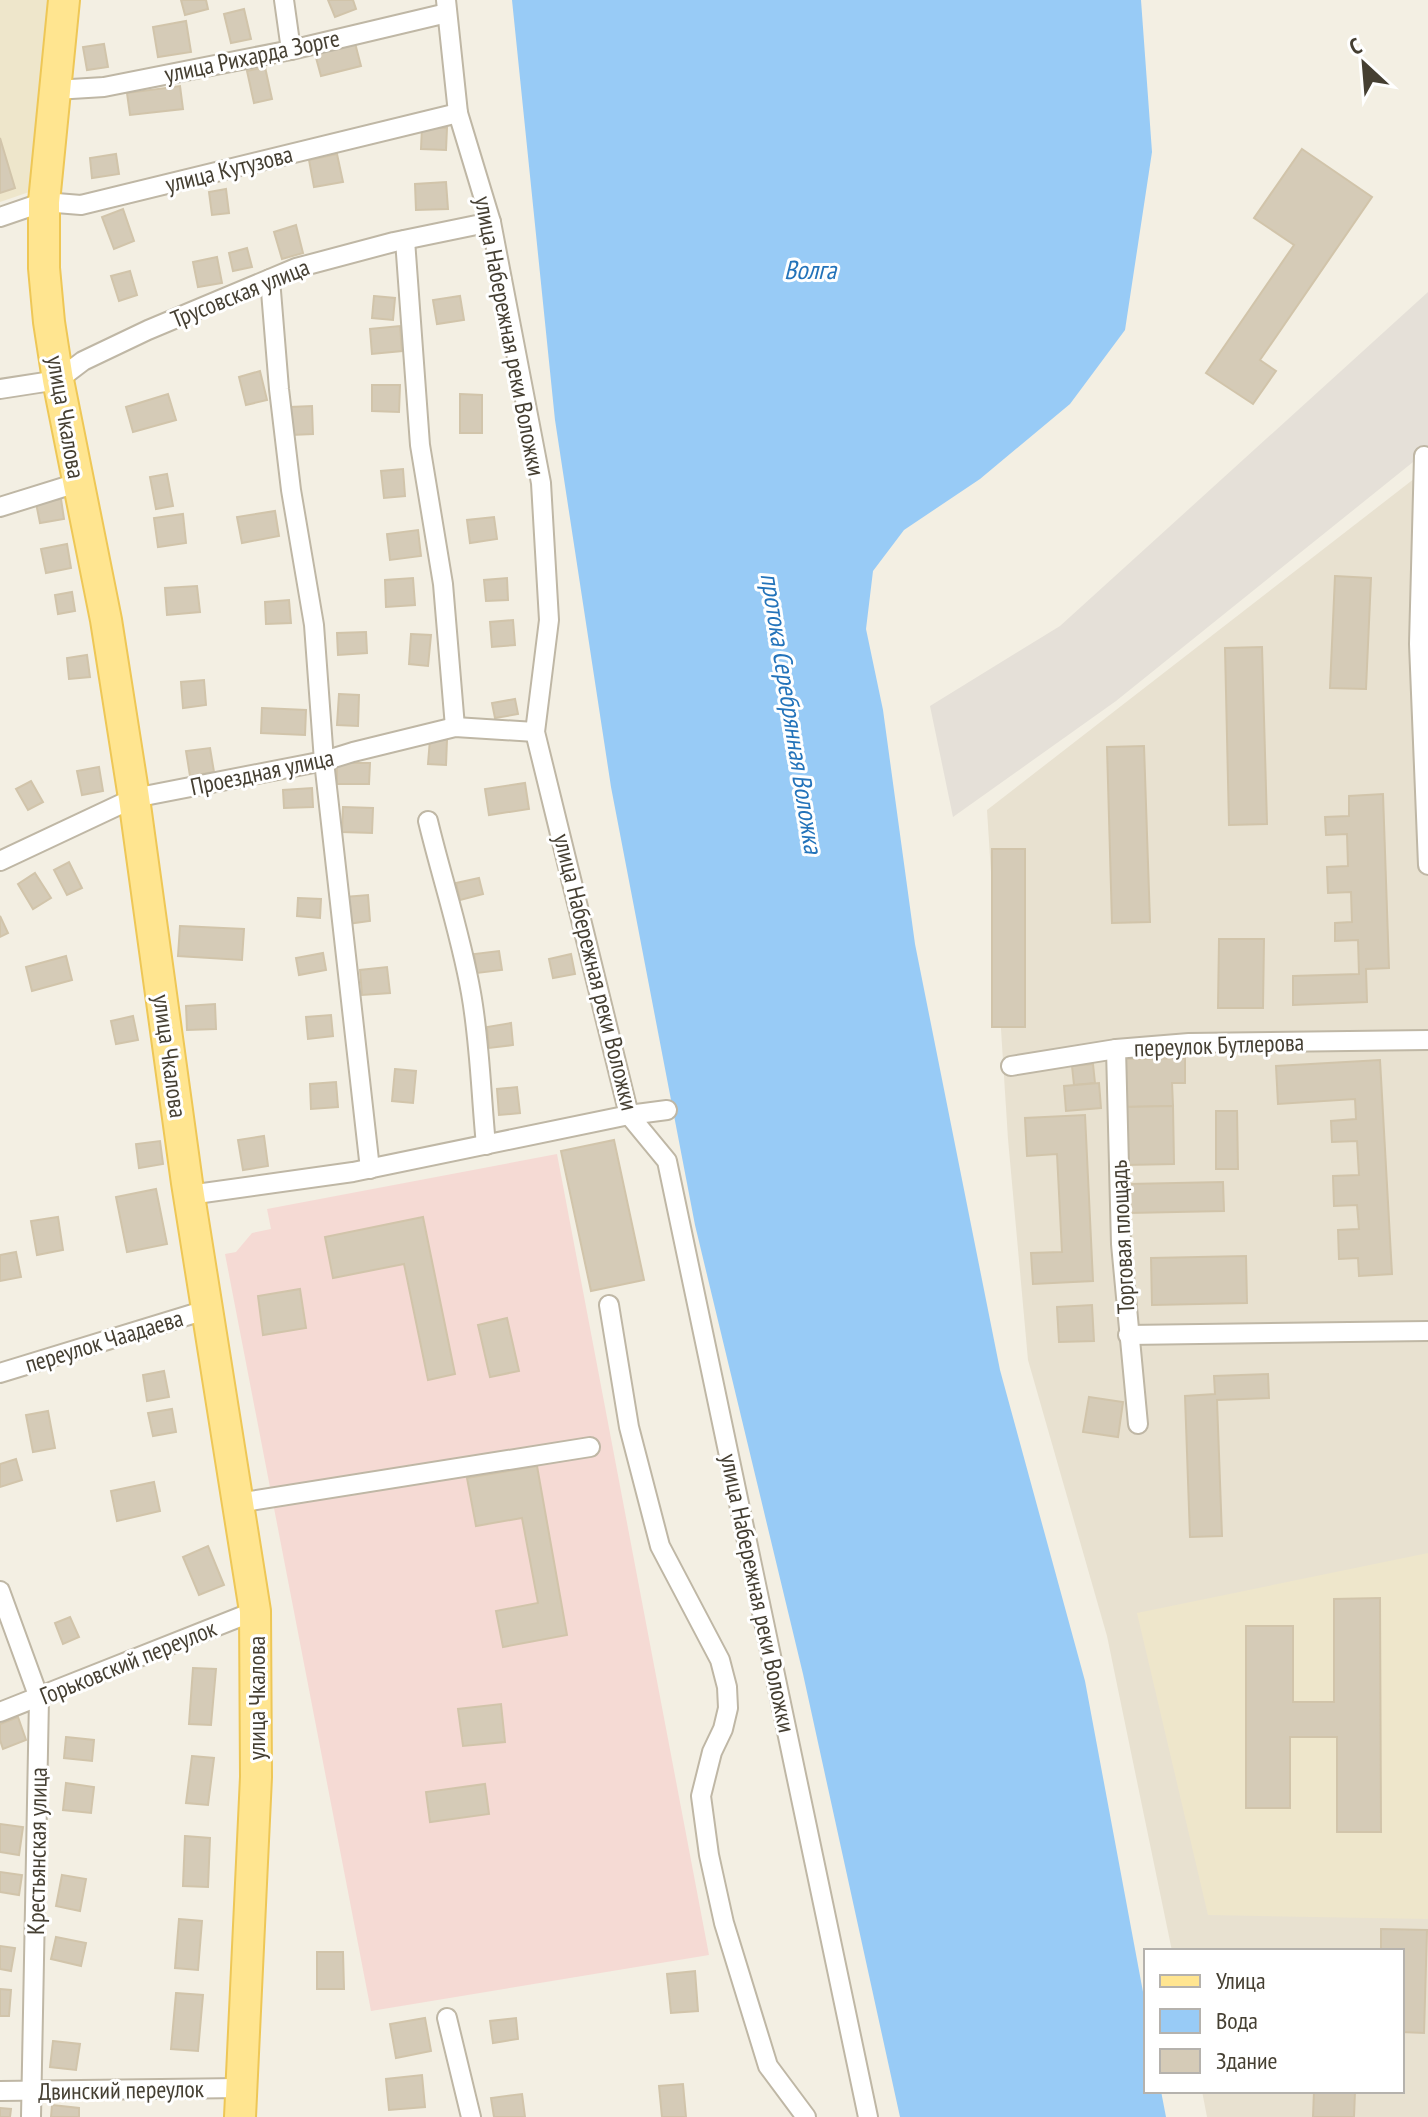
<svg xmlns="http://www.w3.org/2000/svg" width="1428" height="2117" font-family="'PT Sans Narrow',sans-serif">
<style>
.residential{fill:#e8e1d0}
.industrial{fill:#e5e0d8}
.education{fill:#eee6cb}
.medical{fill:#f5dad4}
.water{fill:#98cbf6}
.building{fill:#d5cbb7;stroke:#d1c4aa;stroke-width:2}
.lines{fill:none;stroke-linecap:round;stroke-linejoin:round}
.minor-casing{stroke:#bfb7a5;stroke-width:22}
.primary-casing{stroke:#eec756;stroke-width:34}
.minor{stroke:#fff;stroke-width:18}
.primary{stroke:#ffe590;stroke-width:30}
.labels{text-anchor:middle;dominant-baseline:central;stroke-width:6;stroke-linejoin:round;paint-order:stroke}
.street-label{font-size:24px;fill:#453f32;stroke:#fff}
.water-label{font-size:26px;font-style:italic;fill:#2373ba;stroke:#fff}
</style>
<rect width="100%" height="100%" fill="#f3efe3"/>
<!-- residential -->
<polygon class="residential" points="1428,468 1428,2117 1207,2117 1202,2091 1402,2091 1402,1951 1172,1951 1107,1636 1028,1360 1008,1139 987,810"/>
<!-- industrial -->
<polygon class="industrial" points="1428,292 1428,450 1116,701 953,817 930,706 1060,626"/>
<!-- education -->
<g class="education">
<polygon points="0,0 53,0 32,191 0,202"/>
<polygon points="1428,1553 1428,1919 1208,1915 1137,1613"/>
</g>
<!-- medical -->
<polygon class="medical" points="557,1154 709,1955 371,2011 225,1254 236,1252 252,1233 271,1229 267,1209"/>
<!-- water -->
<polygon class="water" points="512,0 1141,0 1152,152 1125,330 1070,404 980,479 904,530 873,571 866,629 883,710 915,944 1000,1370 1085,1681 1146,2008 1146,2091 1161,2091 1166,2117 900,2117 803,1674 695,1225 611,787 555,420"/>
<!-- building -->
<g class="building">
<polygon points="181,0 206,0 208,9 185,15"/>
<polygon points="328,0 353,0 356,9 335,17"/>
<polygon points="244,9 251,39 231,43 224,14"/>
<polygon points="186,21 191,52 158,57 153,27"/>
<polygon points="355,43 361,66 321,76 315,54"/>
<polygon points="104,44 108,67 87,70 83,47"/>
<polygon points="265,67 272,99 254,103 247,71"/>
<polygon points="180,86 183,109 130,115 127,93"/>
<polygon points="422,127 447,128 446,150 421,149"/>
<polygon points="0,138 15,188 0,193"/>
<polygon points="1302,149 1372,197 1260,360 1276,371 1253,404 1206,373 1294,245 1254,218"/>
<polygon points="116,154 119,174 92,178 90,158"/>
<polygon points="337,154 343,182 314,187 309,160"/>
<polygon points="446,182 448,209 416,210 415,184"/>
<polygon points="226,189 229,213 212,215 209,192"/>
<polygon points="123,209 134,241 114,249 102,217"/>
<polygon points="296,225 303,253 282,259 274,232"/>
<polygon points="247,248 252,267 233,271 229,253"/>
<polygon points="217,257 222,283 198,287 193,262"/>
<polygon points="130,271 137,295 119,301 111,276"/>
<polygon points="374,296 395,298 393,320 372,318"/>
<polygon points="460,296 464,320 437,324 433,300"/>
<polygon points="400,326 402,351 372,354 370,329"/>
<polygon points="260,371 267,400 246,405 239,377"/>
<polygon points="372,385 400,385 399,412 372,411"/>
<polygon points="168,394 176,420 133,432 126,407"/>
<polygon points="460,394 482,395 482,433 460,433"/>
<polygon points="312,406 313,434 291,435 290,407"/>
<polygon points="403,469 405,496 384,498 381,471"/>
<polygon points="167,474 173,506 156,509 150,477"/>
<polygon points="61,499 64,519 40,523 36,503"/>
<polygon points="275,511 279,536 242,543 237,517"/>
<polygon points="183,514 186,543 158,547 154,518"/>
<polygon points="494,517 497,539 470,543 467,520"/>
<polygon points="418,530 421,556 390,560 387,534"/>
<polygon points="67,544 71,568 46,573 41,549"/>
<polygon points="1335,576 1371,578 1366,689 1330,688"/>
<polygon points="413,578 415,605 386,607 385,580"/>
<polygon points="507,578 508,600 486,601 484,580"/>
<polygon points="197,586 200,612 167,615 165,588"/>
<polygon points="72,592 75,611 58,614 55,595"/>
<polygon points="289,600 291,623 266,624 265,602"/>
<polygon points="513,620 515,645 492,647 490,622"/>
<polygon points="366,632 367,653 338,655 337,633"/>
<polygon points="411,634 431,635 428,666 409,664"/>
<polygon points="1262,647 1267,824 1229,825 1225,648"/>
<polygon points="87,655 90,677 69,679 67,658"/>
<polygon points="204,680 206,705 183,708 181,682"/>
<polygon points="339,694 359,695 358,726 337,725"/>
<polygon points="515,699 518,714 495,718 492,703"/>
<polygon points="262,708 306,710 305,735 261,733"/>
<polygon points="430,739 447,740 446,765 428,764"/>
<polygon points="1144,746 1150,922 1112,923 1107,747"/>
<polygon points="210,748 214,772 190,776 186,751"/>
<polygon points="337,763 370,763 369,784 337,784"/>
<polygon points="99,767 103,791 82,795 77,771"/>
<polygon points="31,781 43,802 28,810 16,789"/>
<polygon points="525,783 529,809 489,815 485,789"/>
<polygon points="312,788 313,807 284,808 283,790"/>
<polygon points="1383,794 1389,968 1366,969 1367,1002 1293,1005 1293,976 1359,974 1358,940 1335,941 1335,923 1352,922 1351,892 1328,893 1327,867 1348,866 1347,834 1326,835 1325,817 1349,816 1349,796"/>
<polygon points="343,807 373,808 372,833 342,832"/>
<rect x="992" y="849" width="33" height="178"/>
<polygon points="69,862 82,888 67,895 54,870"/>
<polygon points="35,873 51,898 33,909 18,884"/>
<polygon points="479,878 483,894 460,900 456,883"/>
<polygon points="368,895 370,921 347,924 345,897"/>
<polygon points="298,898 321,899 320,918 297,916"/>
<polygon points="0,916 8,933 0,937"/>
<polygon points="180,926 244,929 242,960 178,956"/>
<polygon points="1219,939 1264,939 1263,1008 1218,1008"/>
<polygon points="499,951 502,970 477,973 474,954"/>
<polygon points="323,953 326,970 299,975 296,958"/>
<polygon points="571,954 575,974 553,978 549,959"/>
<polygon points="66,956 72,980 32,991 26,967"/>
<polygon points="387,967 390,993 362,995 360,970"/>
<polygon points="215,1004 216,1029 187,1030 186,1006"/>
<polygon points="331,1015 333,1036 308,1039 306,1017"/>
<polygon points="133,1016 138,1040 116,1044 111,1021"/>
<polygon points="511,1023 513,1045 489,1048 487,1027"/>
<polygon points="1185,1058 1185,1083 1172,1083 1173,1106 1124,1107 1123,1059"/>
<polygon points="1380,1060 1392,1274 1359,1276 1358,1258 1339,1259 1338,1230 1359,1229 1357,1205 1334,1206 1333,1176 1359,1175 1357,1141 1332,1142 1331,1121 1356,1119 1355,1099 1278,1104 1276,1066"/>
<polygon points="1093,1064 1095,1083 1074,1085 1072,1066"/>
<polygon points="395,1069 416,1071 413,1103 392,1101"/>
<polygon points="336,1082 338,1107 311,1109 310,1084"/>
<polygon points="1099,1083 1101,1108 1066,1111 1064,1086"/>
<polygon points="517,1087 520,1113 499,1115 497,1089"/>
<polygon points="1173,1106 1174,1164 1125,1165 1124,1107"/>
<polygon points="1216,1111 1237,1111 1238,1169 1216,1169"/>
<polygon points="1085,1115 1093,1281 1033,1284 1031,1253 1062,1252 1057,1154 1027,1156 1025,1118"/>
<polygon points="264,1136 268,1166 243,1170 238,1140"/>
<polygon points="614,1140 644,1280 591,1291 561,1151"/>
<polygon points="160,1141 163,1164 139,1168 136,1144"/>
<polygon points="1223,1182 1224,1211 1129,1213 1129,1184"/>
<polygon points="156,1189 167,1244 127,1252 116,1197"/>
<polygon points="58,1217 63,1250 37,1255 31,1221"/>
<polygon points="423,1217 455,1374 428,1380 404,1264 333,1278 325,1237"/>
<polygon points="16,1252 21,1277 0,1281 0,1255"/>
<polygon points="1246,1256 1247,1303 1152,1305 1151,1258"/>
<polygon points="300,1289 306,1328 263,1335 258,1296"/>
<polygon points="1092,1305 1094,1341 1059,1342 1057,1307"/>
<polygon points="507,1318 519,1371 490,1377 478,1325"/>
<polygon points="164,1371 169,1397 147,1401 143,1375"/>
<polygon points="1268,1374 1269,1398 1217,1400 1222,1536 1190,1537 1185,1396 1215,1394 1214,1376"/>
<polygon points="1089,1397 1123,1402 1118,1437 1083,1432"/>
<polygon points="172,1409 176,1432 153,1436 148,1413"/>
<polygon points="48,1411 55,1448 33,1452 26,1415"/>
<polygon points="16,1459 22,1480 0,1487 0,1464"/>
<polygon points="537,1466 567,1635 503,1647 496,1611 538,1603 522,1518 476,1526 467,1478"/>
<polygon points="154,1482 160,1511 117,1521 111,1491"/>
<polygon points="208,1546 224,1585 199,1595 183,1557"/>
<polygon points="1380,1598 1381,1832 1337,1832 1337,1737 1290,1737 1290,1808 1246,1808 1246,1626 1293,1626 1293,1702 1334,1702 1334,1599"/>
<polygon points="70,1617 79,1637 63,1644 55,1623"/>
<polygon points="193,1668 216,1669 211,1725 189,1724"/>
<polygon points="501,1704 505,1742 463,1746 458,1709"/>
<polygon points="18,1717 26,1740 3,1749 0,1740 0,1724"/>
<polygon points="66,1737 94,1740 92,1761 64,1758"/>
<polygon points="192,1756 214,1758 208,1805 186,1803"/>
<polygon points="66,1783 94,1787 91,1813 63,1810"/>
<polygon points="485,1784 489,1814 430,1822 426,1792"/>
<polygon points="0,1824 23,1827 19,1855 0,1852"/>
<polygon points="185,1836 210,1838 208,1887 183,1886"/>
<polygon points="0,1872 22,1875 19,1895 0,1892"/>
<polygon points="62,1875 86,1879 80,1911 56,1906"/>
<polygon points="179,1919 202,1921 198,1970 175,1968"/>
<polygon points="1381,1929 1427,1930 1424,2033 1402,2032 1402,1951 1381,1951"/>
<polygon points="56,1937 86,1943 81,1966 51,1959"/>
<polygon points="0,1946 15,1948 11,1971 0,1969"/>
<polygon points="317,1952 343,1952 344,1989 317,1989"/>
<polygon points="695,1971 698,2011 671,2013 667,1974"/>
<polygon points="0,1989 11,1990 9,2016 0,2016"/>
<polygon points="176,1993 203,1995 198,2051 171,2049"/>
<polygon points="425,2018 431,2051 396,2058 390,2024"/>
<polygon points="516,2018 518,2039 493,2043 490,2021"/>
<polygon points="53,2041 80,2044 76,2070 50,2067"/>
<polygon points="422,2075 425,2107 389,2110 386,2079"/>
<polygon points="683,2084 686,2117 662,2117 659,2086"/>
<polygon points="1314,2091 1355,2091 1354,2117 1313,2117"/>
<polygon points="522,2094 525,2117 494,2117 491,2098"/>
<polygon points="52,2105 79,2108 79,2117 51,2117"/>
<polygon points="0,2108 11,2109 10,2117 0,2117"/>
</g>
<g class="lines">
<!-- minor casing -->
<g class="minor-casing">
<g id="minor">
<polyline points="284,0 291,50"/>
<polyline points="446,0 458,113 491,222 541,483 549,620 535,732 629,1115 667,1161 868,2117"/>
<polyline points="55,90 104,87 291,50 447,13"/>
<polyline points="0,217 44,202 81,205 458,113"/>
<polyline points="405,240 420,445 443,584 455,727"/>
<polyline points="270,279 279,389 291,490 314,625 324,761 370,1169"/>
<polyline points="0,389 58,380 83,361 148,330 296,268 394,242 491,222"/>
<polyline points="1424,456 1419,644 1428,865"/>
<polyline points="0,507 77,483"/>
<path d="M428 821C442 879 461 935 471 993 480 1043 481 1095 486 1145"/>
<polyline points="0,861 134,798 324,761 353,752 455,727 535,732"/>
<polyline points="1116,1049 1121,1244 1138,1424"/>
<polyline points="1011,1066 1116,1049 1189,1043 1428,1040"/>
<polyline points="189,1195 353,1172 629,1115 667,1110"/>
<polyline points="609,1305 629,1427 660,1546 720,1660 727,1687 728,1708 723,1729 712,1752 701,1796 709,1855 724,1923 768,2066 806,2117"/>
<polyline points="1128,1335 1428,1331"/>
<polyline points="0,1373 209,1309"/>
<polyline points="238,1503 590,1447"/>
<polyline points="0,1591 39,1698 31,2117"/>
<polyline points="0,1712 255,1611"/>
<polyline points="447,2018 471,2117"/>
<polyline points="0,2091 241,2088"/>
</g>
</g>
<!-- primary casing -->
<g class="primary-casing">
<polyline id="primary" points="64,0 44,202 44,268 49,322 58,380 106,620 134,798 187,1183 255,1611 256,1777 240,2117"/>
</g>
<!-- minor -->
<use href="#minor" class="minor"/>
<!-- primary -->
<use href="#primary" class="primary"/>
</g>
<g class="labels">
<!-- street labels -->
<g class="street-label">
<text transform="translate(252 56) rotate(-12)">улица Рихарда Зорге</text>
<text transform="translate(229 169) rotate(-14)">улица Кутузова</text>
<text transform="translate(240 293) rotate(-22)">Трусовская улица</text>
<text transform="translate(510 336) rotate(79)">улица Набережная реки Воложки</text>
<text transform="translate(66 417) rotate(80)">улица Чкалова</text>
<text transform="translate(262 772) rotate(-12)">Проездная улица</text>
<text transform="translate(596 972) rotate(76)">улица Набережная реки Воложки</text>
<text transform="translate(1219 1045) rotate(-2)">переулок Бутлерова</text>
<text transform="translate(170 1056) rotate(82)">улица Чкалова</text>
<text transform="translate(1122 1237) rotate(-93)">Торговая площадь</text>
<text transform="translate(104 1341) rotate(-17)">переулок Чаадаева</text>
<text transform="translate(758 1593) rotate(78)">улица Набережная реки Воложки</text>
<text transform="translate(128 1662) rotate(-22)">Горьковский переулок</text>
<text transform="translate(256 1698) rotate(-90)">улица Чкалова</text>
<text transform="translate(37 1851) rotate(-89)">Крестьянская улица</text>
<text transform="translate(121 2090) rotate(-1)">Двинский переулок</text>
</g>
<!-- water labels -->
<g class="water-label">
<text x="810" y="269">Волга</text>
<text transform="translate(792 713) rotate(81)">протока Серебрянная Воложка</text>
</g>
</g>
<!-- legend -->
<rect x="1144" y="1949" width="260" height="144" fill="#ffffff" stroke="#b5b2ad" stroke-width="2"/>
<rect x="1160" y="1975" width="40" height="12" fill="#ffe590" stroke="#b5b2ad" stroke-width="2"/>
<text x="1216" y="1989" font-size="24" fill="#453f32">Улица</text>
<rect x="1160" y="2009" width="40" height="24" fill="#98cbf6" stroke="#b5b2ad" stroke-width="2"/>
<text x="1216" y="2029" font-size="24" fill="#453f32">Вода</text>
<rect x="1160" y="2049" width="40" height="24" fill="#d5cbb7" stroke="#b5b2ad" stroke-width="2"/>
<text x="1216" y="2069" font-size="24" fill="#453f32">Здание</text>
<!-- north arrow -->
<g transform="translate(1364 64) rotate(334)" stroke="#ffffff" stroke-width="6" paint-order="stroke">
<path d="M0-6L14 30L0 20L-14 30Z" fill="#453f32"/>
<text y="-12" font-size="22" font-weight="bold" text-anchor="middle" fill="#453f32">С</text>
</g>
</svg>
